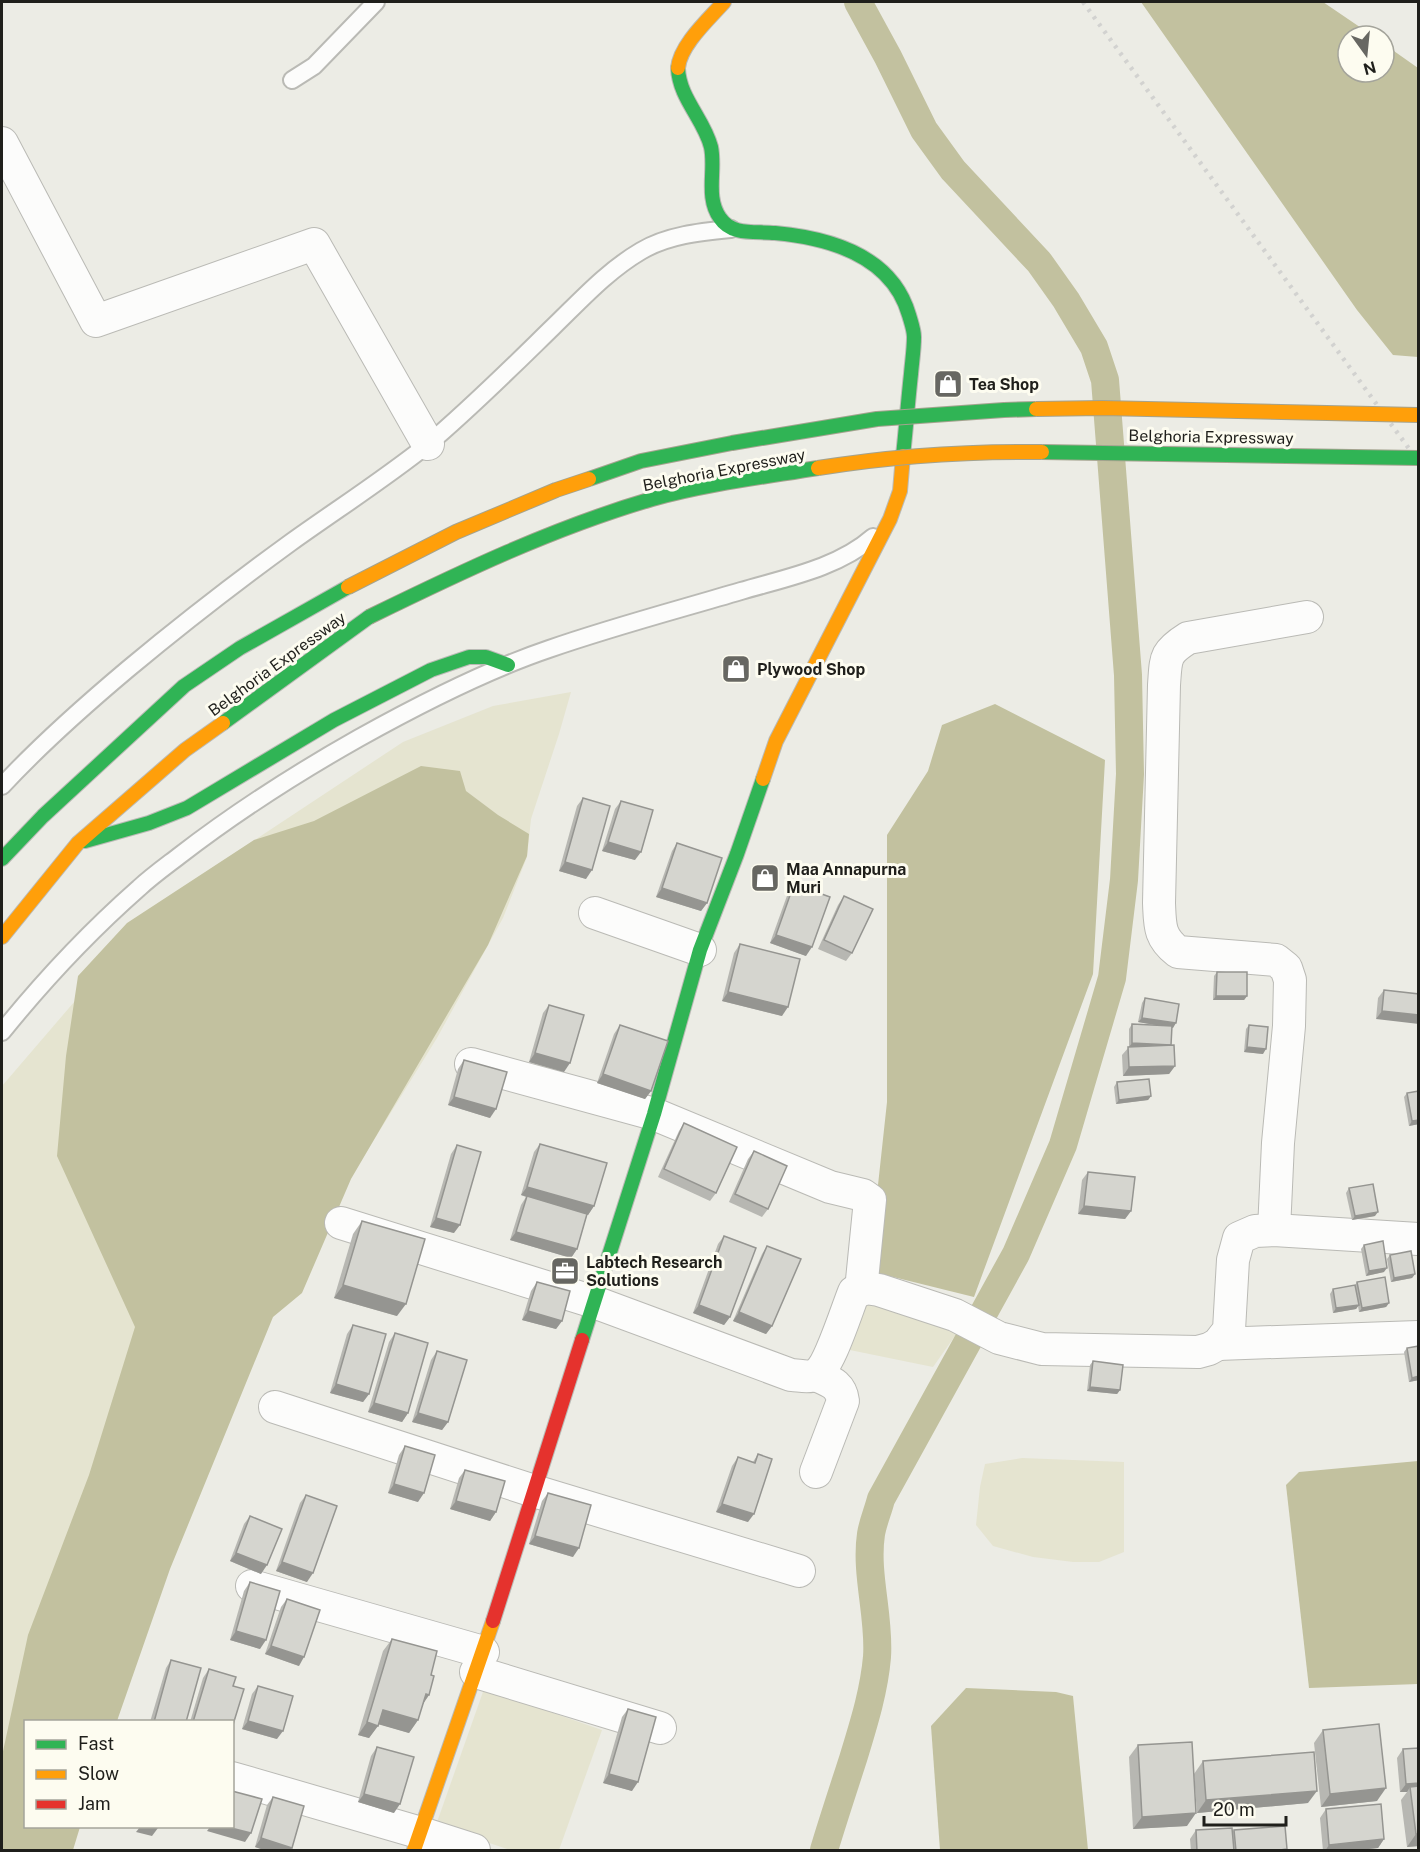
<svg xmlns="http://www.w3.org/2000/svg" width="1420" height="1852" font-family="'Public Sans',sans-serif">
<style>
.green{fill:#e5e4d0}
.water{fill:#c2c19f}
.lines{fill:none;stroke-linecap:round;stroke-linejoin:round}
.canal{stroke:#c2c19f;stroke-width:28}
.lane-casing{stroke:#babab5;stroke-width:20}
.street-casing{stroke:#babab5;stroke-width:34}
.fast-casing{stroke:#babab5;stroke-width:16}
.slow-casing{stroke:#babab5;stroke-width:16}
.jam-casing{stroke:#babab5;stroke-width:16}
.lane{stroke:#fcfcfb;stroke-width:16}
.street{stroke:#fcfcfb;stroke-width:32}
.fast{stroke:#30b455;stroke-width:14}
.slow{stroke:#ff9f0a;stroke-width:14}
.jam{stroke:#e5322d;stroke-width:14}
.rail{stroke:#d2d2d0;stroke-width:4.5;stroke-dasharray:3 6;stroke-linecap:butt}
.fast-bridge-casing{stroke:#a4a38f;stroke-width:16;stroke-linecap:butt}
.slow-bridge-casing{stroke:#a4a38f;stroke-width:16;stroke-linecap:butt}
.fast-bridge{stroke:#30b455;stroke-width:14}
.slow-bridge{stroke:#ff9f0a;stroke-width:14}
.wall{fill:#b7b7b2}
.shaded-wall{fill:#959591}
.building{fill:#d5d5cf;stroke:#959591;stroke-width:1.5}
.labels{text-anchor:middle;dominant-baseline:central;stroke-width:6;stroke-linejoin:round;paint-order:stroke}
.poi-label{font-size:16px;font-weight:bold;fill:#1f1f1b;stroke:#fdfcf0;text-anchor:start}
.street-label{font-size:16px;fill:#1f1f1b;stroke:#fdfcf0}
</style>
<rect width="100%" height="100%" fill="#ecece5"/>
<!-- green -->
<g class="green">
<polygon points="571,692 559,734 531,819 527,857 503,918 437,1038 351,1177 273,1315 181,1536 26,1722 26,1826 73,1850 2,1850 2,1086 111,959 185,886 403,742 493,706"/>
<polygon points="863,1299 962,1326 933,1367 840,1348"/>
<polygon points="1022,1458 1124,1462 1124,1552 1099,1562 1073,1562 1033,1557 993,1546 976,1525 980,1487 985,1464"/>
<polygon points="484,1689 602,1730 559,1850 510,1850 436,1825"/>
</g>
<!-- water -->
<g class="water">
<polygon points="1141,2 1323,2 1373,36 1348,36 1348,72 1384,72 1384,44 1418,68 1418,357 1393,355 1357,310"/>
<polygon points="995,704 1105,760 1093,974 974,1297 873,1272 878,1185 887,1102 887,835 928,771 942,725"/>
<polygon points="421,766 460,771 466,791 498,815 529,834 527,856 488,945 351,1179 302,1293 273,1317 170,1569 117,1721 26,1722 26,1826 80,1827 73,1850 2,1850 2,1756 28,1635 89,1475 135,1327 57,1156 66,1056 78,976 127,923 254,840 314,821"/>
<polygon points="1418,1461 1418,1684 1309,1688 1286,1485 1299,1472"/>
<polygon points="966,1688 1056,1692 1073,1696 1088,1850 940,1850 931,1726"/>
</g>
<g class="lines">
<!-- canal -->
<path class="canal" d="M824 1850C833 1820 843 1790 853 1759 863 1726 874 1692 877 1657 880 1617 865 1574 871 1534 873 1522 878 1511 881 1499L1016 1254 1063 1145 1112 978 1124 880 1130 774 1128 675 1105 380 1094 347 1066 300 1039 262 953 170 924 130 888 57 858 2"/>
<!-- lane casing -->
<g class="lane-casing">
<g id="lane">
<polyline points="292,80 314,66 376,2"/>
<path d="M2 786C41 744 84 706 128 669 181 625 235 583 290 543 336 510 383 480 427 445 471 408 512 367 553 327 581 300 607 271 641 251 668 235 700 232 731 229"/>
<path d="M2 1032C44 980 89 932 139 888 152 876 166 866 179 856 236 812 297 773 359 738 420 704 484 671 549 649 612 627 677 610 741 591 785 578 838 568 873 537"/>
</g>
</g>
<!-- street casing -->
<g class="street-casing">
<g id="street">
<polyline points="2,143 96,321 314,244 428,444"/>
<polyline points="595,913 700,950"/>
<polyline points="471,1064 654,1114 830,1187 863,1195 870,1200 861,1290"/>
<path d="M341 1223 594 1302 791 1375C798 1375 808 1378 815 1375 829 1368 847 1309 854 1292L865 1288 879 1290 955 1315 999 1338 1042 1349 1198 1352 1209 1349 1218 1344 1229 1330 1233 1260 1239 1238 1255 1231 1274 1230 1418 1239"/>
<path d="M1274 1230 1278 1143 1289 1026 1290 980 1286 968 1276 960 1178 952C1159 937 1160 926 1159 903L1164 685C1166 658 1164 653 1188 638L1307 617"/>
<polyline points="1218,1344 1418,1337"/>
<path d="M816 1375C829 1381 841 1384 843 1401L816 1472"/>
<polyline points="275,1407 534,1491 799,1571"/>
<polyline points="252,1586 483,1652"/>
<polyline points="476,1672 660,1728"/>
<polyline points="232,1778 421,1833 474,1850"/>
</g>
</g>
<!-- fast casing -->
<g class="fast-casing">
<g id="fast">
<path d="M678 68C679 98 704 119 711 147 716 170 705 197 720 218 732 236 755 231 775 233 830 238 892 256 909 315 911 322 914 330 914 337 914 349 912 362 911 374 908 401 906 428 903 456"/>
<polyline points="223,723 369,617"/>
<polyline points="85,841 149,823 187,808 334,720 431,670 469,657 486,657 508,665"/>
<polyline points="2,859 43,816 184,686 240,648 348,587"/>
<polyline points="582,1340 654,1114 700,950 737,854 763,779"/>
</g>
</g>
<!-- slow casing -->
<g class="slow-casing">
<g id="slow">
<path d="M678 68C680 45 709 19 724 2"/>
<polyline points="763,779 776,741 890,519 900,491 903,456"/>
<polyline points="2,937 78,843 185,750 223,723"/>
<polyline points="414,1850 493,1621"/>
</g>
</g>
<!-- jam casing -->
<g class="jam-casing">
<polyline id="jam" points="493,1621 582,1340"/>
</g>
<!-- lane -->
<use href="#lane" class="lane"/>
<!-- street -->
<use href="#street" class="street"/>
<!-- fast -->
<use href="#fast" class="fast"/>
<!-- slow -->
<use href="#slow" class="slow"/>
<!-- jam -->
<use href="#jam" class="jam"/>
<!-- rail -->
<polyline class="rail" points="1083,2 1418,461"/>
<!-- fast-bridge casing -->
<g class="fast-bridge-casing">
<g id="fast-bridge">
<polyline points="1042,452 1418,458"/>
<polyline points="589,479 641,461 732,443 877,419 1004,410 1036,409"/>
<path d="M369 617C461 572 553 528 652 499 706 484 763 477 818 468"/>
</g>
</g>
<!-- slow-bridge casing -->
<g class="slow-bridge-casing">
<g id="slow-bridge">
<polyline points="1036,409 1102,408 1418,415"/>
<path d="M818 468C892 456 967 451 1042 452"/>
<polyline points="348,587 456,532 556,490 589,479"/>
</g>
</g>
<!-- fast-bridge -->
<use href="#fast-bridge" class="fast-bridge"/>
<!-- slow-bridge -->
<use href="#slow-bridge" class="slow-bridge"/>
</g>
<!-- wall -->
<g class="wall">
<polygon points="583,798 586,879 559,871 577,806"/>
<polygon points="621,801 635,860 602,851 615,809"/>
<polygon points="677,843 707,903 701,911 656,897 672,851"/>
<polygon points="794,884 806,956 770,943 788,893"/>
<polygon points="844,896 852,953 846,961 818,949 838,905"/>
<polygon points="740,944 782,1016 722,1001 734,953"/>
<polygon points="1217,972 1247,996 1244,1000 1213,1000 1214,976"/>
<polygon points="1384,990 1419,994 1376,1019 1378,998"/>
<polygon points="1145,998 1176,1023 1172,1027 1171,1045 1175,1066 1169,1074 1123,1076 1122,1055 1129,1047 1129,1029 1132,1024 1161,1026 1138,1022 1142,1003"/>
<polygon points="549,1005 564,1072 529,1062 543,1013"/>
<polygon points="620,1025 651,1091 645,1099 597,1083 614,1034"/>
<polygon points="1249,1025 1263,1054 1244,1052 1246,1029"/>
<polygon points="464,1060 490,1118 448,1105 458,1069"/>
<polygon points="1117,1082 1151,1096 1148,1100 1116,1104 1114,1087"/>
<polygon points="1407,1093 1419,1124 1409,1126 1404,1097"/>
<polygon points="684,1123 716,1193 710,1201 658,1177 679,1131"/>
<polygon points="540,1144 594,1206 588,1215 587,1215 577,1249 571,1258 510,1240 521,1205 526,1197 521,1195 534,1152"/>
<polygon points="457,1145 454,1233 430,1227 451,1154"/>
<polygon points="754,1151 768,1209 762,1217 729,1202 748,1159"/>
<polygon points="1088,1172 1131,1211 1125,1219 1078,1214 1082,1180"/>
<polygon points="1349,1188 1375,1216 1352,1220 1346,1193"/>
<polygon points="362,1221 397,1316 334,1298 353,1234"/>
<polygon points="724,1236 730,1317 724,1325 693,1313 718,1244"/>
<polygon points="1364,1245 1384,1272 1366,1276 1361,1249"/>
<polygon points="767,1246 772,1326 766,1334 733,1321 762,1254"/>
<polygon points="1390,1255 1415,1274 1412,1278 1391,1282 1387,1259"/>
<polygon points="1419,1255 1419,1280 1417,1279"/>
<polygon points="537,1282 562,1321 556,1329 522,1320 531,1291"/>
<polygon points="1357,1282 1389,1303 1386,1307 1359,1312 1358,1306 1356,1309 1333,1313 1330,1294 1333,1289 1355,1285"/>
<polygon points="353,1325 369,1394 363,1402 330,1393 347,1334"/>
<polygon points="395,1333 408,1413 402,1422 368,1412 389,1342"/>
<polygon points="1407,1348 1419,1380 1409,1382 1404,1352"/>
<polygon points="437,1351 448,1422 442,1430 412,1422 431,1360"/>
<polygon points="1093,1361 1120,1390 1117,1394 1087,1391 1090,1365"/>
<polygon points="405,1446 418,1502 388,1493 399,1455"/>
<polygon points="758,1454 748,1522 716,1512 732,1466 738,1457 753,1462"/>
<polygon points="465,1470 496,1512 490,1521 450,1509 459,1478"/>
<polygon points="548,1493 573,1557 529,1544 542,1501"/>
<polygon points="306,1495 307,1582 276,1571 300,1503"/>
<polygon points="250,1516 261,1574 230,1561 244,1524"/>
<polygon points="250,1582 260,1649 230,1640 244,1591"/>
<polygon points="287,1599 299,1666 265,1654 281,1607"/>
<polygon points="392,1639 431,1675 429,1695 423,1704 418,1720 409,1733 379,1724 369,1738 358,1735 383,1651"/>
<polygon points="171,1660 186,1722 150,1722 166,1668"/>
<polygon points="209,1669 233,1686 232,1722 190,1722 203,1678"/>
<polygon points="258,1686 277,1739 242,1729 252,1694"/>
<polygon points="628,1709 632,1791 603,1783 622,1717"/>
<polygon points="1323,1730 1377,1801 1321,1807 1314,1743"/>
<polygon points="1138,1745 1187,1826 1133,1829 1129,1757"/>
<polygon points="377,1747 394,1813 358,1802 371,1756"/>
<polygon points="1419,1748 1419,1846 1407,1847 1401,1800 1407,1792 1400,1792 1397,1758 1403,1749"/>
<polygon points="1203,1761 1308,1803 1197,1813 1194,1774"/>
<polygon points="273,1797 290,1851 267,1851 255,1847 267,1805"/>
<polygon points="1326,1809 1384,1839 1378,1848 1350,1851 1323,1851 1320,1818"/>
<polygon points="1196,1830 1232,1832 1234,1830 1286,1851 1191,1851 1190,1839"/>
</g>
<!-- shaded-wall -->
<g class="shaded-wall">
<polygon points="608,842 641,852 635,860 602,851"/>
<polygon points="565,862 592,870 586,879 559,871"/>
<polygon points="662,888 707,903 701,911 656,897"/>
<polygon points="776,935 812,947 806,956 770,943"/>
<polygon points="728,992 788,1007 782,1016 722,1001"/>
<polygon points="1216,996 1247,996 1244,1000 1213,1000"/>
<polygon points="1382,1011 1419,1015 1419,1024 1376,1019"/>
<polygon points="1142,1018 1176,1023 1173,1028 1138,1022"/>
<polygon points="1132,1043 1171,1045 1129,1047"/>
<polygon points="1247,1047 1266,1049 1263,1054 1244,1052"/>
<polygon points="535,1053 570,1063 564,1072 529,1062"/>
<polygon points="1175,1066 1169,1074 1123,1076 1129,1067"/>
<polygon points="603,1074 651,1091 645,1099 597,1083"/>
<polygon points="1151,1096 1148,1100 1116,1104 1119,1100"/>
<polygon points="454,1097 496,1109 490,1118 448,1105"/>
<polygon points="1419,1120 1419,1124 1409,1126 1412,1121"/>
<polygon points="527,1187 594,1206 588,1215 521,1195"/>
<polygon points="1084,1206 1131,1211 1125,1219 1078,1214"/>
<polygon points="1378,1212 1375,1216 1352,1220 1355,1216"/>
<polygon points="436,1218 460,1225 454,1233 430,1227"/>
<polygon points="516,1232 577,1249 571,1258 510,1240"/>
<polygon points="1387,1268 1384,1272 1366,1276 1369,1271"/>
<polygon points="1415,1274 1412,1278 1391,1282 1394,1278"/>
<polygon points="343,1285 406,1304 397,1316 334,1298"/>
<polygon points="1389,1303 1386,1307 1359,1312 1362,1308"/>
<polygon points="699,1305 730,1317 724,1325 693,1313"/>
<polygon points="1359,1305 1356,1309 1333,1313 1336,1308"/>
<polygon points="528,1311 562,1321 556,1329 522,1320"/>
<polygon points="739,1312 772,1326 766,1334 733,1321"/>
<polygon points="1419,1376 1419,1380 1409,1382 1412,1378"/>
<polygon points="336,1384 369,1394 363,1402 330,1393"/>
<polygon points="1090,1387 1120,1390 1117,1394 1087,1391"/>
<polygon points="374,1403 408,1413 402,1422 368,1412"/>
<polygon points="418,1413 448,1422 442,1430 412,1422"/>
<polygon points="394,1484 424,1493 418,1502 388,1493"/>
<polygon points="456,1501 496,1512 490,1521 450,1509"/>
<polygon points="722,1504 754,1514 748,1522 716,1512"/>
<polygon points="535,1536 579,1548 573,1557 529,1544"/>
<polygon points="236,1553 267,1565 261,1574 230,1561"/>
<polygon points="282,1562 313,1573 307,1582 276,1571"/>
<polygon points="236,1631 266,1640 260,1649 230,1640"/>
<polygon points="271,1646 304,1657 299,1666 265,1654"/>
<polygon points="426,1694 429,1695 420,1708"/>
<polygon points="383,1710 418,1720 409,1733 374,1723"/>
<polygon points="248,1721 283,1731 277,1739 242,1729"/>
<polygon points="367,1722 378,1726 369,1738 358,1735"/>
<polygon points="609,1774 638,1782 632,1791 603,1783"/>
<polygon points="1419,1783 1419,1791 1410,1787 1407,1792 1400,1792 1406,1784"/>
<polygon points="1386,1788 1377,1801 1321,1807 1330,1794"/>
<polygon points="1317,1791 1308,1803 1197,1813 1206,1800"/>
<polygon points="364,1794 400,1804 394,1813 358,1802"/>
<polygon points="1196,1813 1187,1826 1133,1829 1142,1817"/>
<polygon points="140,1827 154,1827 158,1828 152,1836 136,1832"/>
<polygon points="210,1827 227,1827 251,1833 245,1842 207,1831"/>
<polygon points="1416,1834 1419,1834 1419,1846 1407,1847"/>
<polygon points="261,1838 292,1848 290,1851 267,1851 255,1847"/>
<polygon points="1384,1839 1378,1848 1350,1851 1325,1851 1329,1845"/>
</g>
<!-- building -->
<g class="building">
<polygon points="583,798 610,806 592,870 565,862"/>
<polygon points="621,801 653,810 641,852 608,842"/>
<polygon points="677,843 722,858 707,903 662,888"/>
<polygon points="794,884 830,897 812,947 776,935"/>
<polygon points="844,896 873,909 852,953 824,940"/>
<polygon points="740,944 800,959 788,1007 728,992"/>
<polygon points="1217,972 1247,972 1247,996 1216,996"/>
<polygon points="1384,990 1419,994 1419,1015 1382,1011"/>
<polygon points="1145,998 1179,1004 1176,1023 1142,1018"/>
<polygon points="549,1005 584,1015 570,1063 535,1053"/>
<polygon points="1132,1024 1172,1026 1171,1045 1132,1043"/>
<polygon points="620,1025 668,1041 651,1091 603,1074"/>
<polygon points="1249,1025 1268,1027 1266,1049 1247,1047"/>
<polygon points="1174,1045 1175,1066 1129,1067 1128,1047"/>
<polygon points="464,1060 507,1072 496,1109 454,1097"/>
<polygon points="1149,1079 1151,1096 1119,1100 1117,1082"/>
<polygon points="1419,1091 1419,1120 1412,1121 1407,1093"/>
<polygon points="684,1123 737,1147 716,1193 664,1169"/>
<polygon points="540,1144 607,1163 594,1206 527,1187"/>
<polygon points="457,1145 481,1152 460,1225 436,1218"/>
<polygon points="754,1151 787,1166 768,1209 735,1194"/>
<polygon points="1088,1172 1135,1177 1131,1211 1084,1206"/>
<polygon points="1373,1184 1378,1212 1355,1216 1349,1188"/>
<polygon points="527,1196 587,1214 577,1249 516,1232"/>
<polygon points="362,1221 425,1239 406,1304 343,1285"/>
<polygon points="724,1236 756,1248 730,1317 699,1305"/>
<polygon points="1383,1241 1387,1268 1369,1271 1364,1245"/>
<polygon points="767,1246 801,1259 772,1326 739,1312"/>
<polygon points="1411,1251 1415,1274 1394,1278 1390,1255"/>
<polygon points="1385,1277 1389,1303 1362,1308 1357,1282"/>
<polygon points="537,1282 570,1291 562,1321 528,1311"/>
<polygon points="1355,1285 1359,1305 1336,1308 1333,1289"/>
<polygon points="353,1325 386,1334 369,1394 336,1384"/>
<polygon points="395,1333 428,1343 408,1413 374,1403"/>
<polygon points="1419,1346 1419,1376 1412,1378 1407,1348"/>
<polygon points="437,1351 467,1360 448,1422 418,1413"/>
<polygon points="1093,1361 1123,1365 1120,1390 1090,1387"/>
<polygon points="405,1446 435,1455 424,1493 394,1484"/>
<polygon points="758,1454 772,1459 754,1514 722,1504 738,1457 755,1463"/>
<polygon points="465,1470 505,1481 496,1512 456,1501"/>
<polygon points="548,1493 591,1505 579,1548 535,1536"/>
<polygon points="306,1495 337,1506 313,1573 282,1562"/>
<polygon points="250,1516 282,1529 267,1565 236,1553"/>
<polygon points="250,1582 280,1591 266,1640 236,1631"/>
<polygon points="287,1599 320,1610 304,1657 271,1646"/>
<polygon points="392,1639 437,1651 431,1675 434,1676 429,1695 426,1694 418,1720 383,1710 378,1726 367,1722"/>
<polygon points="171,1660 201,1668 186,1722 154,1722"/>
<polygon points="209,1669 236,1677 233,1686 244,1689 232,1728 232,1722 193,1722"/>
<polygon points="258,1686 293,1696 283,1731 248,1721"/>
<polygon points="628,1709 656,1717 638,1782 609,1774"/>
<polygon points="1379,1724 1386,1788 1330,1794 1323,1730"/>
<polygon points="1192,1742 1196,1813 1142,1817 1138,1745"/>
<polygon points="377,1747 414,1757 400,1804 364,1794"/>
<polygon points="1419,1748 1419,1783 1406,1784 1403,1749"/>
<polygon points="1314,1752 1317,1791 1206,1800 1203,1761"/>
<polygon points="1419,1786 1419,1834 1416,1834 1410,1787"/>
<polygon points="232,1791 262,1799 251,1833 227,1827 232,1827"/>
<polygon points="273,1797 304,1806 292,1848 261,1838"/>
<polygon points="1381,1804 1384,1839 1329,1845 1326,1809"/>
<polygon points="1285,1826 1287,1849 1273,1851 1236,1851 1234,1830"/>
<polygon points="1232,1828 1234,1851 1197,1851 1196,1830"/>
</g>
<!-- icons -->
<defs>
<g id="shop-square" transform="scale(1.5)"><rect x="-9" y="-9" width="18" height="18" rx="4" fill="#676762" stroke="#fdfcf0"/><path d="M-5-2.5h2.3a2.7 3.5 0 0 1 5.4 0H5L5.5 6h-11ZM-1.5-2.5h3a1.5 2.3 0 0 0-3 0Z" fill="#fff"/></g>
<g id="office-square" transform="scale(1.5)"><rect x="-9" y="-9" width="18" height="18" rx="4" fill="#676762" stroke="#fdfcf0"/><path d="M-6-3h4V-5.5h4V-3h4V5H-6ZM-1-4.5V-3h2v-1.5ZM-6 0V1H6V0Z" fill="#fff"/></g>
</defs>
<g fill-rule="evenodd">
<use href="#shop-square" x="948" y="384"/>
<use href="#shop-square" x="736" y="669"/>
<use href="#shop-square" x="765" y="878"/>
<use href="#office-square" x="565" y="1271"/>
</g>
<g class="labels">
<!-- poi labels -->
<g class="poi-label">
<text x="969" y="384">Tea Shop</text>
<text x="757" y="669">Plywood Shop</text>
<text x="786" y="869">Maa Annapurna<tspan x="786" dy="18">Muri</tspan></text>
<text x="586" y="1262">Labtech Research<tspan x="586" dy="18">Solutions</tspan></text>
</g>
<!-- street labels -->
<g class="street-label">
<text transform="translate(1211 437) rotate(1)">Belghoria Expressway</text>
<text transform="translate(724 470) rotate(-11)">Belghoria Expressway</text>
<text transform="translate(277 664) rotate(-36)">Belghoria Expressway</text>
</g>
</g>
<!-- border -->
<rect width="1420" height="1852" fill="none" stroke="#1f1f1b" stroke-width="6"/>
<!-- legend -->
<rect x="24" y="1720" width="210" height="108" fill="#fdfcf0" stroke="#a4a49b" stroke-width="1.5"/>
<rect x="36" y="1740" width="30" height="9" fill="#30b455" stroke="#a4a49b" stroke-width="1.5"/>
<text x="78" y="1750" font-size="18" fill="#1f1f1b">Fast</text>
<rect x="36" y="1770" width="30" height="9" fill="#ff9f0a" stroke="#a4a49b" stroke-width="1.5"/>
<text x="78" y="1780" font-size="18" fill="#1f1f1b">Slow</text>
<rect x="36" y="1800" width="30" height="9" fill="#e5322d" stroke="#a4a49b" stroke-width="1.5"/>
<text x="78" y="1810" font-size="18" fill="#1f1f1b">Jam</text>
<!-- north arrow -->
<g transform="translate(1366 54) rotate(165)"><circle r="28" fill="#fdfcf0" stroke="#a4a49b" stroke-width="1.5"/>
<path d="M0-4.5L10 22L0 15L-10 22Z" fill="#676762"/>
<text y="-9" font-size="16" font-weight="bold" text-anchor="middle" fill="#1f1f1b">N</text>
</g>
<!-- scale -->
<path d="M1204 1816v9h82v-9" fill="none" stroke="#1f1f1b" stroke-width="3"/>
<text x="1213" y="1816" font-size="18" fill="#1f1f1b" stroke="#fdfcf0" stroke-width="4.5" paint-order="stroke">20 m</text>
</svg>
